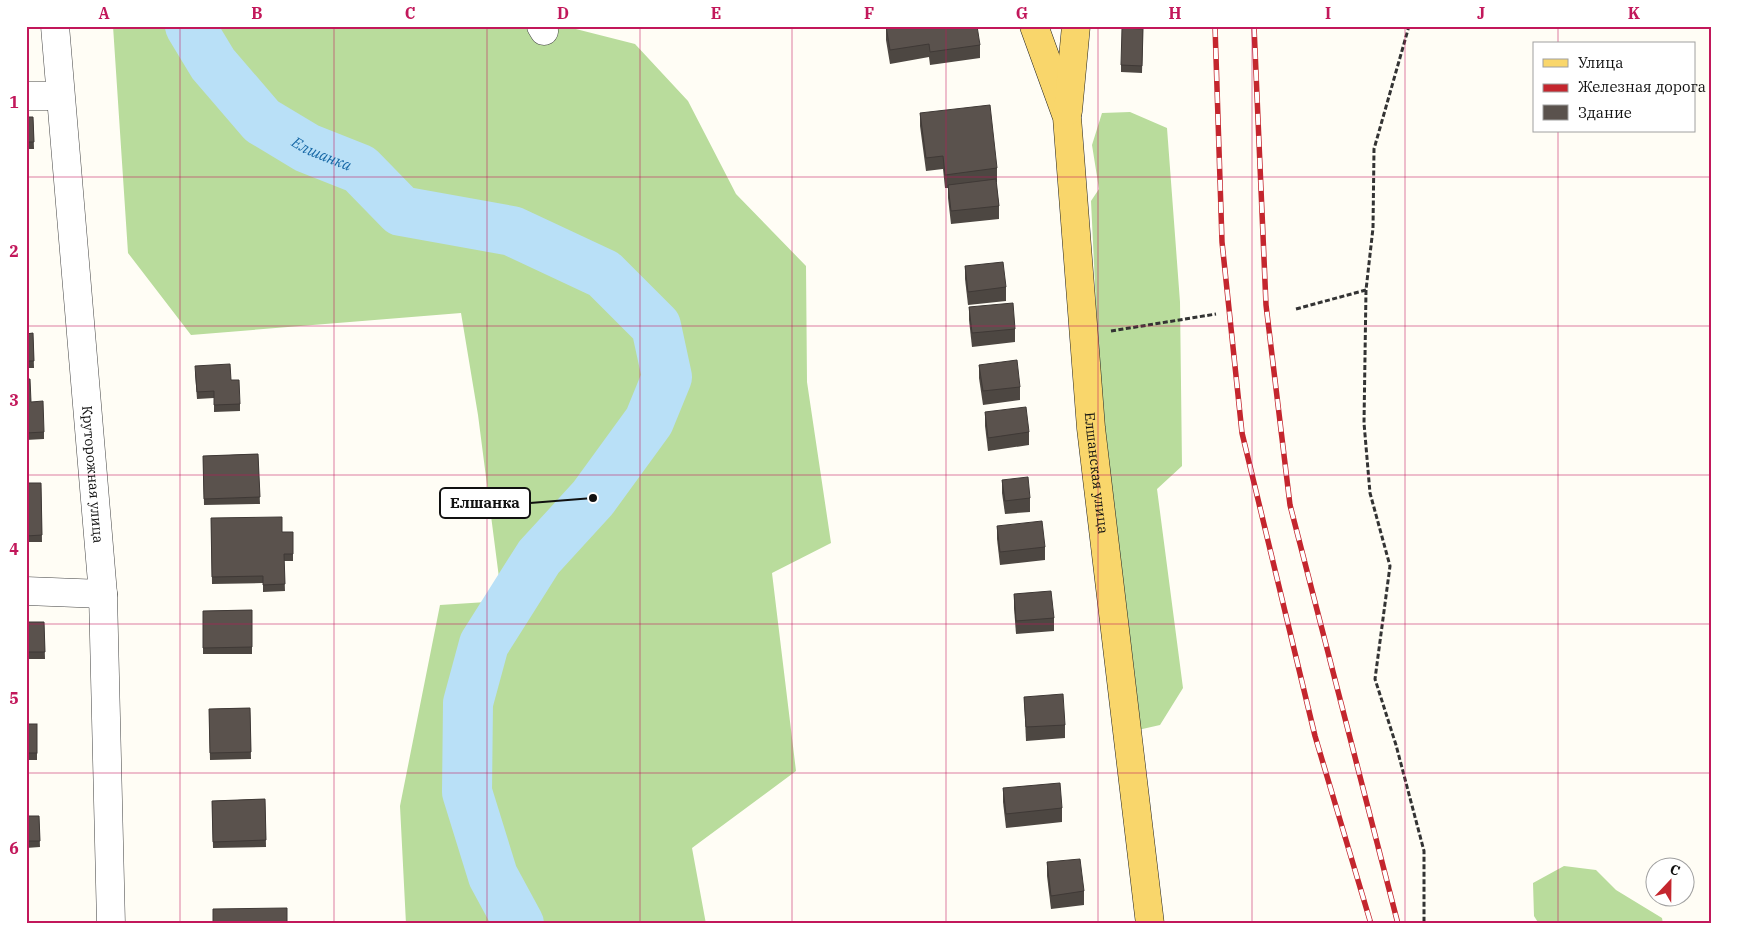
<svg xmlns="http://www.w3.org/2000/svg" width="1738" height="950" font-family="'IBM Plex Serif',serif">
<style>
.forest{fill:#b9dc9c}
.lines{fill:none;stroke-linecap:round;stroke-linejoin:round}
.river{stroke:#b9e0f7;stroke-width:50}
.minor-casing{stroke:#444;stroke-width:29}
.primary-casing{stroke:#222;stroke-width:29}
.path{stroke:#333;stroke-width:3;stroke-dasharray:5 2.5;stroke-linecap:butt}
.minor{stroke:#fff;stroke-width:28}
.primary{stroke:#f9d66b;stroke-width:28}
.rail-casing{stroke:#c4262e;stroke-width:5.5}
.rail{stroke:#fff;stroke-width:4;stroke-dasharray:11;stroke-linecap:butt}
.wall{fill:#4d4742}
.building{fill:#5a524d;stroke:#3f3936}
.grid{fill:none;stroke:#c2185b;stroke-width:1;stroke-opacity:0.55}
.labels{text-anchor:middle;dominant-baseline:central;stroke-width:5;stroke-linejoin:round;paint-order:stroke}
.street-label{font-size:14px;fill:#111;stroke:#fff}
.water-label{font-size:15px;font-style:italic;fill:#1768a6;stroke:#fff}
.leader{fill:none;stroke:#111;stroke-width:2}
.callout-dot{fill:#111;stroke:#fff;stroke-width:2}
.callout{fill:#fff;stroke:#111;stroke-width:2}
.callout-label{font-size:15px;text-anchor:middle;font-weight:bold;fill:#111}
.neatline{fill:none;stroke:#c2185b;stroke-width:2}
.grid-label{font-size:16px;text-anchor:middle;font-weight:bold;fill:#c2185b}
</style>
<rect width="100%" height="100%" fill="#fffdf5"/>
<!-- forest -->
<g class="forest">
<polygon points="113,26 564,26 635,44 688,101 736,194 806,266 807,382 831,543 772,573 796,771 692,848 706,924 406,924 400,806 440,605 502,601 478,415 461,313 191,335 128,253"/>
<polygon points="1130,112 1167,128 1180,302 1182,466 1157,489 1183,688 1160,725 1138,730 1103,451 1091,201 1099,189 1092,145 1102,113"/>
<polygon points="1564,866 1596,870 1616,890 1662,918 1663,924 1539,924 1534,916 1533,883"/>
</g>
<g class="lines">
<!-- river -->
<path class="river" id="s1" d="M190 26 213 64 262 121 307 148 360 169 401 211 512 231 604 274 656 326 667 377 649 421 593 498 539 557 484 644 468 703 467 792 493 876 519 924"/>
<!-- minor casing -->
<g class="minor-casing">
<g id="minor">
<path id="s2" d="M55 26 103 594 111 924"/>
<polyline points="541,26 544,31"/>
<polyline points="26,96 60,96"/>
<polyline points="26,591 103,594"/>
</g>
</g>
<!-- primary casing -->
<g class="primary-casing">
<g id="primary">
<path id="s3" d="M1034 26 1067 117 1091 428 1150 924"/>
<polyline points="1068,111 1076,26"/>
</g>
</g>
<!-- path -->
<g class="path">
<polyline points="1366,290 1364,423 1370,493 1390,566 1375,679 1396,745 1424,851 1424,924"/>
<polyline points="1296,309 1366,290 1373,228 1374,149 1409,26"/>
<polyline points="1111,331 1216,314"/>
</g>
<!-- minor -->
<use href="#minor" class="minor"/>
<!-- primary -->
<use href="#primary" class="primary"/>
<!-- rail casing -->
<g class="rail-casing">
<g id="rail">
<polyline points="1215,26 1222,242 1242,433 1315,736 1371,924"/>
<polyline points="1254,26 1266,305 1290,505 1398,924"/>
</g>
</g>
<!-- rail -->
<use href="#rail" class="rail"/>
</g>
<!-- wall -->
<g class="wall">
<polygon points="26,26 28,44 28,51 26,51"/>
<polygon points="886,26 980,45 980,58 930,65 929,57 890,64 886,40"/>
<polygon points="1143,29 1142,73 1121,72 1121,65"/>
<polygon points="920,113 997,168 997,182 996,182 999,206 999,219 951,224 948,198 948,188 945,188 943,169 926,171 920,126"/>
<polygon points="26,117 33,117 34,149 26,149"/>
<polygon points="965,266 1006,287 1006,301 968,305 965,279"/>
<polygon points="969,307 1015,329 1015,342 972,347 969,320"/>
<polygon points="33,333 34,368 26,368 26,334"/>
<polygon points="979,365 1020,387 1020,400 983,405 979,378"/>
<polygon points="195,373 231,380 240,404 240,411 214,412 214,398 197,399"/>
<polygon points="26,379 31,402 44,432 44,439 26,440"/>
<polygon points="985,412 1029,432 1029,445 988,451 985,426"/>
<polygon points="258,454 260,504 204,505 203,456"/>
<polygon points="1002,480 1030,498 1030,512 1005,514 1002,493"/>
<polygon points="26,483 41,483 42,542 26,542"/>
<polygon points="211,518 282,532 293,554 293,561 284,561 285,591 263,592 263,583 212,584"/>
<polygon points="997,526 1045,547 1045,560 1000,565 997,539"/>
<polygon points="1014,594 1054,618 1054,631 1016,634 1014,608"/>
<polygon points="252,610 252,654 203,654 203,611"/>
<polygon points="26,622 44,622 45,659 26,659"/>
<polygon points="1024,697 1065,725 1065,738 1026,741"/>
<polygon points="250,708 251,759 210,760 209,709"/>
<rect x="26" y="724" width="11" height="36"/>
<polygon points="1003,788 1062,808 1062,822 1006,828 1003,802"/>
<polygon points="265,799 266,847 213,848 212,801"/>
<polygon points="26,816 39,816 40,847 26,848"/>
<polygon points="1047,862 1084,891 1084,905 1051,909 1047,876"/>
</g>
<!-- building -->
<g class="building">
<polygon points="26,26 28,44 26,44"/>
<polygon points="886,26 977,26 980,45 930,52 929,44 890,50"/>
<polygon points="1122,28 1143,29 1142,66 1121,65"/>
<polygon points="990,105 997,168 945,175 943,156 926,158 920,113"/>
<polygon points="26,117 33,117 34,142 26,142"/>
<polygon points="996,179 999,206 951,211 948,185"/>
<polygon points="1003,262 1006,287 968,292 965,266"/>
<polygon points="1013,303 1015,329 972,333 969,307"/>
<polygon points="33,333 34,361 26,361 26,334"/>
<polygon points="1017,360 1020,387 983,391 979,365"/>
<polygon points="230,364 231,380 239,380 240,404 214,405 214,391 197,392 195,366"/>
<polygon points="26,379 30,379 31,402 43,401 44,432 26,433"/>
<polygon points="1026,407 1029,432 988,438 985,412"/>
<polygon points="258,454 260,497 204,499 203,456"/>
<polygon points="1028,477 1030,498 1005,501 1002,480"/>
<polygon points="26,483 41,483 42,535 26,536"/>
<polygon points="282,517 282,532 293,532 293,554 284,554 285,584 263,585 263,576 212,577 211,518"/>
<polygon points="1042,521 1045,547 1000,552 997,526"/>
<polygon points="1051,591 1054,618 1016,621 1014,594"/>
<polygon points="252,610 252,647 203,648 203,611"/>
<polygon points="26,622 44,622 45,652 26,652"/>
<polygon points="1063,694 1065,725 1026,727 1024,697"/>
<polygon points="250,708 251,752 210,753 209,709"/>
<rect x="26" y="724" width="11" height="29"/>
<polygon points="1060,783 1062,808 1006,814 1003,788"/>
<polygon points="265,799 266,840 213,842 212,801"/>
<polygon points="26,816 39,816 40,841 26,841"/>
<polygon points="1080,859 1084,891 1051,896 1047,862"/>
<polygon points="287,908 287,924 213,924 213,909"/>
</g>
<!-- grid -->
<path class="grid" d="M180 26V924M334 26V924M487 26V924M640 26V924M792 26V924M946 26V924M1098 26V924M1252 26V924M1405 26V924M1558 26V44M1558 131V924M26 177H1712M26 326H1712M26 475H1712M26 624H1712M26 773H1712"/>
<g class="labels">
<!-- street labels -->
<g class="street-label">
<text stroke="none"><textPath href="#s3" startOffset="454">Елшанская улица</textPath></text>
<text stroke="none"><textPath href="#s2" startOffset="450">Круторожная улица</textPath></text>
</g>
<!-- water labels -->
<g class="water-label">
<text stroke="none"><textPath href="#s1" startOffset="188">Елшанка</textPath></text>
</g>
</g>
<!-- callouts -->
<path class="leader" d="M593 498L530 503"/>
<circle class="callout-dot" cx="593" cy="498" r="5"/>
<rect class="callout" x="440" y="488" width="90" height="30" rx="5"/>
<g class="callout-label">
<text x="485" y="508">Елшанка</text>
</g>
<!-- border -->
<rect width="1738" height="950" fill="none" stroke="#ffffff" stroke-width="55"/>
<!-- legend -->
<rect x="1533" y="42" width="162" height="90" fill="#ffffff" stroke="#a0a0a0"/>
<rect x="1543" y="59" width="25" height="8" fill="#f9d66b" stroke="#a0a0a0"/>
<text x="1578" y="68" font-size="15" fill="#111111">Улица</text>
<rect x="1543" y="84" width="25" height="8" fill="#c4262e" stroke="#a0a0a0"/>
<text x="1578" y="92" font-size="15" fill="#111111">Железная дорога</text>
<rect x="1543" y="105" width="25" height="15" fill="#5a524d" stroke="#a0a0a0"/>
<text x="1578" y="118" font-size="15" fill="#111111">Здание</text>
<!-- north arrow -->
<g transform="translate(1670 882) rotate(22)"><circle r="24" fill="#ffffff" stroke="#a0a0a0"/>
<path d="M0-4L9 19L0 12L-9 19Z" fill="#c4262e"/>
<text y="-8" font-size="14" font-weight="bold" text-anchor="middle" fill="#111111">С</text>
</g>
<rect x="28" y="28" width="1682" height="894" class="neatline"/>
<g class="grid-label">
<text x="104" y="19">A</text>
<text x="257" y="19">B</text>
<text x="410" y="19">C</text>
<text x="563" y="19">D</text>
<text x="716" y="19">E</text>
<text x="869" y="19">F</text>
<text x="1022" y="19">G</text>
<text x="1175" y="19">H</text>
<text x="1328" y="19">I</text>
<text x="1481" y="19">J</text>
<text x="1634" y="19">K</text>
<text x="14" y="108">1</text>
<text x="14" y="257">2</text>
<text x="14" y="406">3</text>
<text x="14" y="555">4</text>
<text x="14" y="704">5</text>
<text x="14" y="854">6</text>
</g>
</svg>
